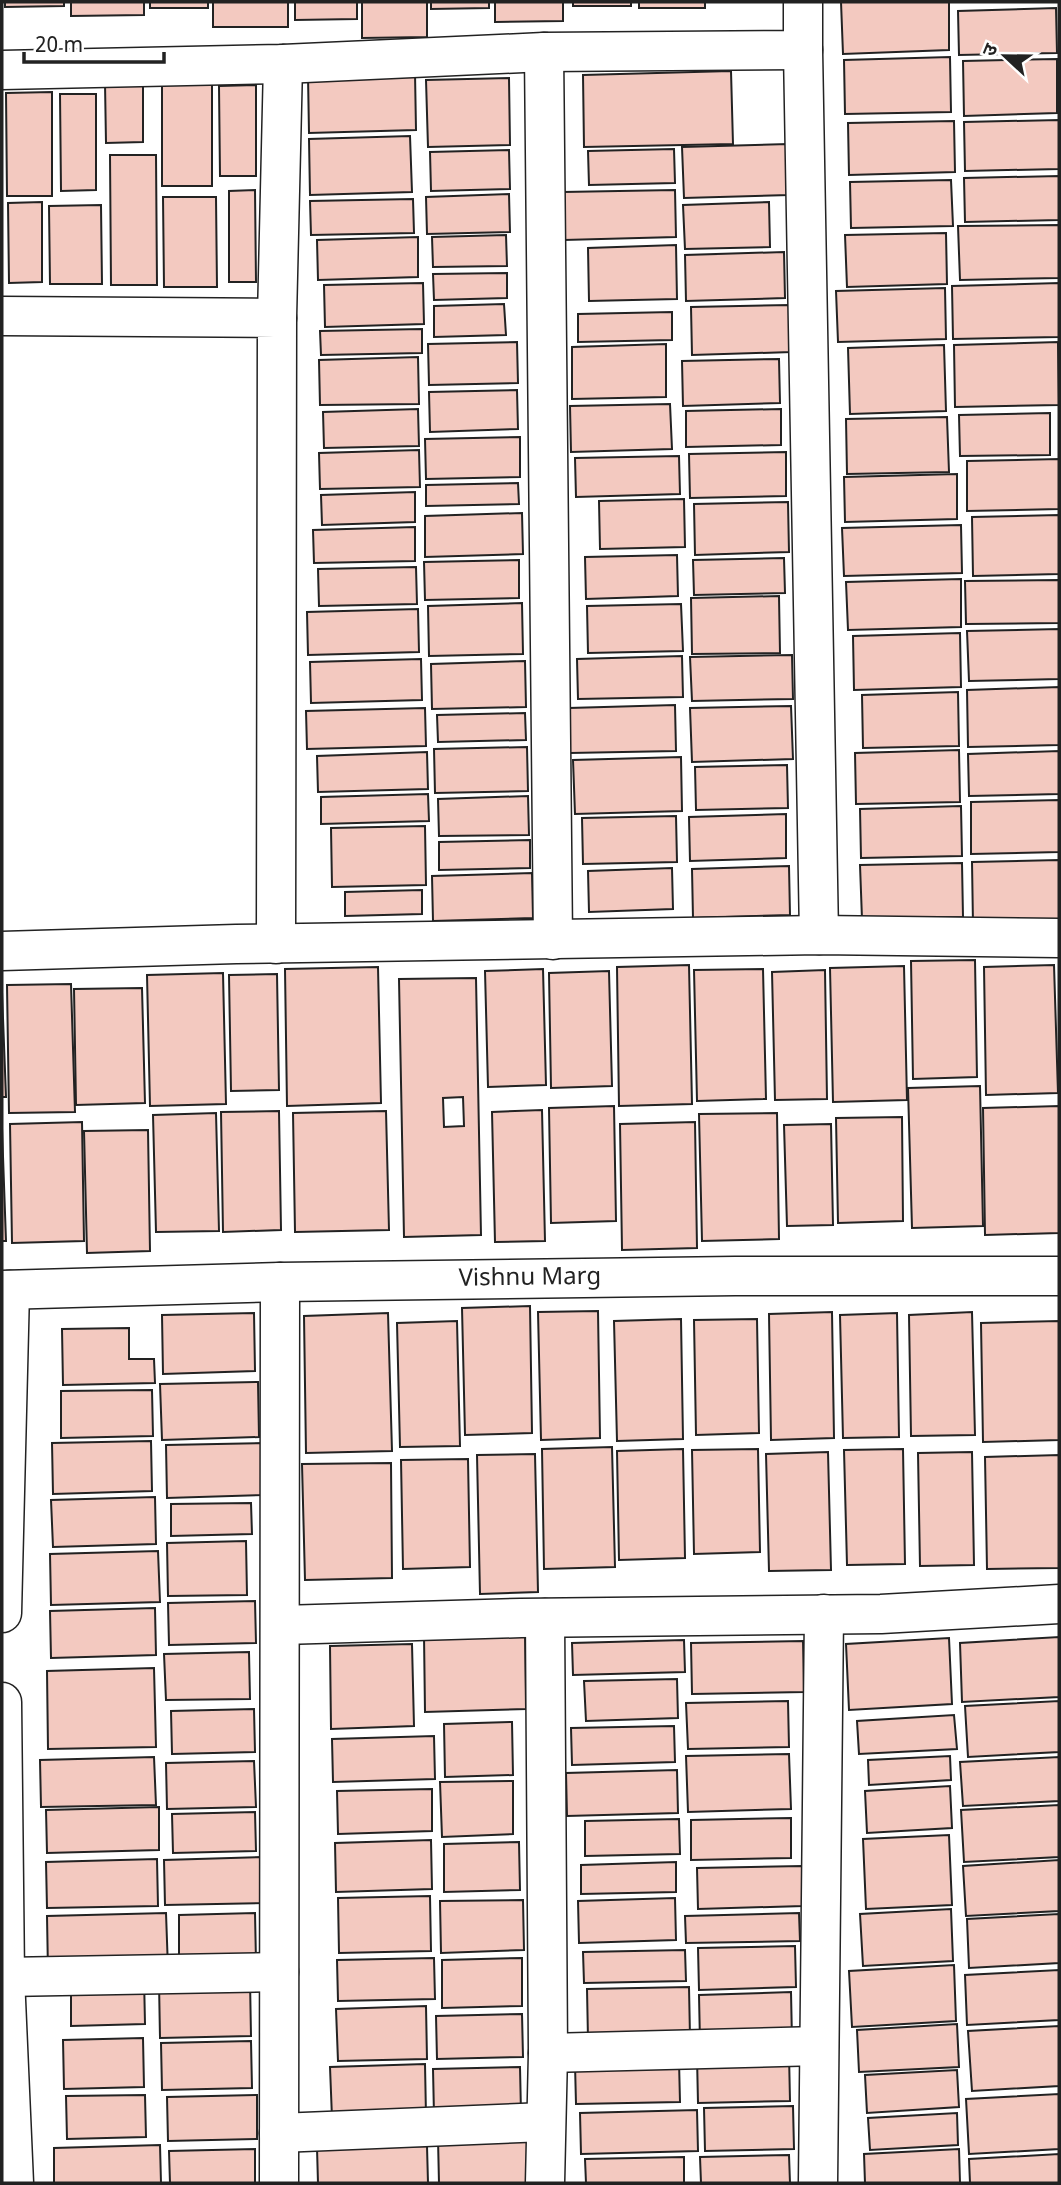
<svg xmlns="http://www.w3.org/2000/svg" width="1061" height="2185" font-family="Georgia,'Noto Sans Devanagari',serif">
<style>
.building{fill:#f3c9c0;stroke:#222;stroke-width:2;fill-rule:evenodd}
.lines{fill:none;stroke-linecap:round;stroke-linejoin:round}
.minor-casing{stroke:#222;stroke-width:41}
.minor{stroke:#fff;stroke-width:38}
.labels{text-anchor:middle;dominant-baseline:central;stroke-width:5;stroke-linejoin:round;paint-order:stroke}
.street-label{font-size:24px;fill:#222;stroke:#fff}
</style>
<rect width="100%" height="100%" fill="#fff"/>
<!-- building -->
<g class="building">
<polygon points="5,2 64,2 64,6 5,7"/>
<polygon points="71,2 144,2 144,15 71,16"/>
<rect x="150" y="2" width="58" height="6"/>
<rect x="213" y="2" width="75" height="25"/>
<polygon points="295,2 357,2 357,19 295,20"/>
<polygon points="362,2 427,2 427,37 362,38"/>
<polygon points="431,2 489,2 489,8 431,9"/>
<polygon points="495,2 563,2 563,21 495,22"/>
<rect x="573" y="2" width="58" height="4"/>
<rect x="639" y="2" width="66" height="6"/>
<polygon points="841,2 949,2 949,50 843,54"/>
<polygon points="1056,8 1057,53 959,55 958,11"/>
<polygon points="950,57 951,112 845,114 844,60"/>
<polygon points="1057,59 1057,113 964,116 963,61"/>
<polygon points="731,71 733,144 584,147 583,75"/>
<polygon points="415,73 416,130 309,133 308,76"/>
<polygon points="509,78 510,145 428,147 426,80"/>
<polygon points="212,79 212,186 162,186 162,80"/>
<polygon points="143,82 143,142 106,143 105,83"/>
<polygon points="256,85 256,176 220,176 219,86"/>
<polygon points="52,92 52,196 7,196 6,93"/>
<polygon points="60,94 96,94 96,190 61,191"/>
<polygon points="1059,120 1059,169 965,171 964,122"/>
<polygon points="954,121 955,172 849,175 848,123"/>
<polygon points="410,136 412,192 310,195 309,139"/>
<polygon points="788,144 789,195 684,198 682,147"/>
<polygon points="674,149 675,183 589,185 588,151"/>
<polygon points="509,150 510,189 431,191 430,152"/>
<polygon points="110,155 156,155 157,285 111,285"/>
<polygon points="1059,176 1059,220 965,222 964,178"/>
<polygon points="951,180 953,226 851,228 850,182"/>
<polygon points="255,190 256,282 229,282 229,191"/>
<polygon points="675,190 676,237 564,240 563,192"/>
<polygon points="509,194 510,232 427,234 426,197"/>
<polygon points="163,197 216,197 217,287 164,287"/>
<polygon points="413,199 414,233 311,235 310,201"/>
<polygon points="42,202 42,282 9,283 8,203"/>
<polygon points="769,202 770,247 685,249 683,205"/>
<polygon points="101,205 102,284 50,284 49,206"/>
<polygon points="1059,225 1059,278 960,280 958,226"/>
<polygon points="946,233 947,284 847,287 845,235"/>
<polygon points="506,235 507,266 433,267 432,237"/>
<polygon points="418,237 418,277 318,280 317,240"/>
<polygon points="676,245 677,299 589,301 588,248"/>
<polygon points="784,252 785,298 686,301 685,255"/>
<polygon points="507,273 507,298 434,300 433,274"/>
<polygon points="423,283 424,324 325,327 324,285"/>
<polygon points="1059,283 1059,337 953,339 952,286"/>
<polygon points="945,288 946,339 838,342 836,291"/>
<polygon points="504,304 506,335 434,337 434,306"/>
<polygon points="790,305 791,352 692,355 691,307"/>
<polygon points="672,312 672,340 578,342 578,314"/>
<polygon points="422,329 422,353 321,355 320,331"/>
<polygon points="517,342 518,383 429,385 428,344"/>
<polygon points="1058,342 1059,405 955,407 954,345"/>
<polygon points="666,344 666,397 572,399 572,347"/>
<polygon points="944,345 946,411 850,414 848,348"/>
<polygon points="418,357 419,404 320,405 319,360"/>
<polygon points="779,359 780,403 683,406 682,361"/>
<polygon points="517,390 518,429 430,432 429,392"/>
<polygon points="670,404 672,449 571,452 570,406"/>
<polygon points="418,409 419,446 324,448 323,412"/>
<polygon points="781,409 781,445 686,447 686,411"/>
<polygon points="1050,413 1050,455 960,456 959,415"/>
<polygon points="947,417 949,472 847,474 846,419"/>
<polygon points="520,437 520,477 426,479 425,439"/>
<polygon points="419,450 420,487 320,489 319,453"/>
<polygon points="786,452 786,496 690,498 689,454"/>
<polygon points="679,456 680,494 576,497 575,458"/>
<polygon points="1059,459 1059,509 967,511 967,461"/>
<polygon points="957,474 957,519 845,522 844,477"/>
<polygon points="518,483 519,504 426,506 426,485"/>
<polygon points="415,492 415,522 322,525 321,495"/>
<polygon points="684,499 685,547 600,549 599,501"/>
<polygon points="788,502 789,552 695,555 694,504"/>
<polygon points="522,513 523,554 425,557 425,516"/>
<polygon points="1059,515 1059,574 973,576 972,517"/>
<polygon points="961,525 962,573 844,576 842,528"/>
<polygon points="415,527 415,561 314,563 313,530"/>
<polygon points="677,555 678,596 586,599 585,557"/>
<polygon points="784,558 785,593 694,595 693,560"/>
<polygon points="519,560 519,598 425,600 424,562"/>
<polygon points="416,567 417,604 319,606 318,569"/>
<polygon points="961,579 961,627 848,630 846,582"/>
<polygon points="1059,580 1059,623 966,624 965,581"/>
<polygon points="779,596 780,653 692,654 691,598"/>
<polygon points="522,603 523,654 429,656 428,606"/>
<polygon points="681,604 683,651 588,653 587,606"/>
<polygon points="418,609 419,652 308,655 307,612"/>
<polygon points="1059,629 1059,679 969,681 967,631"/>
<polygon points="960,633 961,687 854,690 853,636"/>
<polygon points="792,655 793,699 692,701 690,657"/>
<polygon points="682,656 683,697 578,699 577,659"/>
<polygon points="421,659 422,700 311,703 310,662"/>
<polygon points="525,661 526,707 432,709 431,664"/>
<polygon points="1059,687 1059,745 968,747 967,690"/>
<polygon points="958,692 959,746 863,748 862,695"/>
<polygon points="675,705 676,751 570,753 569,708"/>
<polygon points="791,706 793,759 692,762 690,708"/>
<polygon points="425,708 426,746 307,749 306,711"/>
<polygon points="525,713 526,740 438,742 437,715"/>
<polygon points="527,747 528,791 435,793 434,749"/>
<polygon points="959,750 960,802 856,804 855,753"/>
<polygon points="1059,751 1059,794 969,796 968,754"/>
<polygon points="427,752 428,789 318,792 317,756"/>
<polygon points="681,757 682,811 575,814 573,760"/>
<polygon points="787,765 788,808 696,810 695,767"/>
<polygon points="428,794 429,821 321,824 321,797"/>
<polygon points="528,796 529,835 439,836 438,799"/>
<polygon points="1059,800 1059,852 971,854 971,802"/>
<polygon points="961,806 962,856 861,858 860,809"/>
<polygon points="786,814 786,858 690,861 689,817"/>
<polygon points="676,816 677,862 583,864 582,818"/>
<polygon points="425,826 426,885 332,887 331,828"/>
<polygon points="530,840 530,868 439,870 439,842"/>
<polygon points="1059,860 1059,924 973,925 972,862"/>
<polygon points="962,863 963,917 862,919 860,865"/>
<polygon points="789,866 790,915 693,918 692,869"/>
<polygon points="672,868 673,909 589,912 588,871"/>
<polygon points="532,873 533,918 433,921 432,876"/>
<polygon points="422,890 422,914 345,916 345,892"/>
<polygon points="975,960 977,1077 913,1079 911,961"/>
<polygon points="689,965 692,1104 619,1106 617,967"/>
<polygon points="1054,965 1058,1093 986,1095 984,967"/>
<polygon points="904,966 907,1100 833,1102 830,968"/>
<polygon points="378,967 381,1103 287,1106 285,969"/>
<polygon points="543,969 546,1085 488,1087 485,971"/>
<polygon points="763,969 766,1099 697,1101 694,970"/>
<polygon points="825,970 827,1099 775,1100 772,972"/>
<polygon points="609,971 612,1086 551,1088 549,973"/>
<polygon points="223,973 226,1104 150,1106 147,975"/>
<polygon points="277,974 279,1090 231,1091 229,975"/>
<path d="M476 978 481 1235 404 1237 399 979ZM463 1097 464 1126 444 1127 443 1098Z"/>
<polygon points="71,984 75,1112 9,1113 7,985"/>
<polygon points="142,988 145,1103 76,1105 74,989"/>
<polygon points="2,992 6,1097 2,1097"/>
<polygon points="980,1086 983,1226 912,1228 908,1088"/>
<polygon points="614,1106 616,1221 551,1223 549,1108"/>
<polygon points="1059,1106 1059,1233 985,1235 983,1108"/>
<polygon points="542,1110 545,1241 495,1242 492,1112"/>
<polygon points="279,1111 281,1230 223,1232 221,1112"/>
<polygon points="386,1111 389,1230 295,1232 293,1113"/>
<polygon points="216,1113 219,1231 156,1232 153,1115"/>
<polygon points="777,1113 779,1239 702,1241 699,1114"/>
<polygon points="902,1117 903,1221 838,1223 836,1118"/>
<polygon points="82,1122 84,1241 12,1243 10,1124"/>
<polygon points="695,1122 697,1248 622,1250 620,1124"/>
<polygon points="831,1124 833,1225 787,1226 784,1125"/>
<polygon points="2,1128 6,1241 2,1241"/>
<polygon points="148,1130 150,1251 87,1253 84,1131"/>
<polygon points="530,1306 532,1433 465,1435 462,1308"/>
<polygon points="598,1311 600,1438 541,1440 538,1312"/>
<polygon points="832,1312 834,1438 771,1440 769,1314"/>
<polygon points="972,1312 975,1435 911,1436 909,1315"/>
<polygon points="254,1313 255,1371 163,1374 162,1315"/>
<polygon points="388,1313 392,1451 306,1453 304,1316"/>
<polygon points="897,1313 899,1437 843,1438 840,1315"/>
<polygon points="681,1319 683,1439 617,1441 614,1321"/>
<polygon points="757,1319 759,1433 696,1435 694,1320"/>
<polygon points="457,1321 460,1446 400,1447 397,1323"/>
<polygon points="1059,1321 1059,1440 983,1442 981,1323"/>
<polygon points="129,1328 129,1359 154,1359 155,1383 63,1385 62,1329"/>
<polygon points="258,1382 259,1437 162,1440 160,1384"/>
<polygon points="152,1390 153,1436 61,1438 61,1391"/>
<polygon points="151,1441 152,1491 53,1494 52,1443"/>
<polygon points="263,1443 264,1495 167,1498 166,1445"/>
<polygon points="612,1447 615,1567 544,1569 542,1449"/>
<polygon points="683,1449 685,1558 619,1560 617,1451"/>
<polygon points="758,1449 760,1552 694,1554 692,1450"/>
<polygon points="903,1449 905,1564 847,1565 844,1450"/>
<polygon points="828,1452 831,1570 769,1571 766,1454"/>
<polygon points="972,1452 974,1565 920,1566 918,1453"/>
<polygon points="535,1454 538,1592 480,1594 477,1455"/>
<polygon points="1059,1455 1059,1568 987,1569 985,1457"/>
<polygon points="468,1459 470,1567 403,1569 401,1460"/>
<polygon points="391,1463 392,1578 305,1580 302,1464"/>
<polygon points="155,1497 156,1544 53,1547 51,1500"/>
<polygon points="251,1503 252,1534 171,1536 171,1504"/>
<polygon points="246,1541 247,1595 168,1596 167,1543"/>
<polygon points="158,1551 160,1602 51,1605 50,1554"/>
<polygon points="255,1601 256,1643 169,1645 168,1603"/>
<polygon points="155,1608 156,1655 51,1658 50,1611"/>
<polygon points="525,1632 526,1709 425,1712 424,1635"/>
<polygon points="1059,1637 1059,1697 962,1702 960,1643"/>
<polygon points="949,1638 952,1704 849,1710 846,1644"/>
<polygon points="684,1640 685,1672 573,1675 572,1643"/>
<polygon points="803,1641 804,1692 692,1694 691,1643"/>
<polygon points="412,1644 414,1726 331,1729 330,1646"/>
<polygon points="249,1652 250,1699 166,1700 164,1654"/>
<polygon points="154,1668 156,1747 48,1749 47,1671"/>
<polygon points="677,1679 678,1718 586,1721 584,1681"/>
<polygon points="788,1701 789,1747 688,1749 686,1703"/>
<polygon points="1059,1701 1059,1752 968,1757 965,1706"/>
<polygon points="254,1709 255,1752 172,1754 171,1711"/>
<polygon points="954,1715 957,1749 859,1754 857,1721"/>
<polygon points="512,1722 513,1775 445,1777 444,1724"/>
<polygon points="674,1726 675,1762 572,1765 571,1728"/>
<polygon points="434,1736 435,1779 333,1782 332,1739"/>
<polygon points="789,1754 791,1809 688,1812 686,1756"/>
<polygon points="950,1756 951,1780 869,1785 868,1760"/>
<polygon points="154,1757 156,1805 41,1807 40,1760"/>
<polygon points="1059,1757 1059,1801 963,1806 960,1762"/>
<polygon points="254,1761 256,1807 167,1809 166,1763"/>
<polygon points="677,1770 678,1813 567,1816 566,1773"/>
<polygon points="513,1781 513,1834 442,1837 440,1782"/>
<polygon points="950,1786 952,1828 867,1833 865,1791"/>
<polygon points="432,1789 432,1831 338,1834 337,1791"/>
<polygon points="1059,1805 1059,1857 964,1862 961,1810"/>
<polygon points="159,1807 159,1850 47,1853 46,1810"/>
<polygon points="255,1812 256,1851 173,1853 172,1814"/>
<polygon points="791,1818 791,1858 691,1860 691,1820"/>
<polygon points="679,1819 680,1854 585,1856 585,1821"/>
<polygon points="949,1835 952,1905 866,1909 863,1839"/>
<polygon points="431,1840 432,1889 336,1892 335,1843"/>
<polygon points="519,1842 520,1890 444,1892 444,1844"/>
<polygon points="262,1857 263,1903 165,1905 164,1860"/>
<polygon points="157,1859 158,1906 47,1908 46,1862"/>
<polygon points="1059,1860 1059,1911 966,1916 963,1866"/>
<polygon points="676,1862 676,1892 581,1894 581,1865"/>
<polygon points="802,1866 803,1906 698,1909 697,1868"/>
<polygon points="430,1896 431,1951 339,1953 338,1898"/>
<polygon points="675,1898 676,1940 579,1943 578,1901"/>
<polygon points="523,1900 524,1950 441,1953 440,1901"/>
<polygon points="951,1909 953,1961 863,1966 860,1914"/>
<polygon points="166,1913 168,1969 48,1972 47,1916"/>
<polygon points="255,1913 256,1962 179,1964 179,1915"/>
<polygon points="799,1913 800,1941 686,1943 685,1916"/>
<polygon points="1059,1914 1059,1963 969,1968 967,1919"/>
<polygon points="795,1946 796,1987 699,1990 698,1948"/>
<polygon points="685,1950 686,1981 584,1983 583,1952"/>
<polygon points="434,1958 435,1999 338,2001 337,1960"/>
<polygon points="522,1958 522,2006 442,2008 442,1960"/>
<polygon points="954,1965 956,2021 852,2027 849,1971"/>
<polygon points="1059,1970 1059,2020 967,2025 965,1975"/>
<polygon points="144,1977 145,2024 71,2026 71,1979"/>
<polygon points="250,1980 251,2036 160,2038 159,1982"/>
<polygon points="689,1987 690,2037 588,2039 587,1989"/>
<polygon points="791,1992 792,2040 700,2042 699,1995"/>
<polygon points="426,2006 427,2059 338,2061 336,2009"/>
<polygon points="522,2014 523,2057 437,2059 436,2016"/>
<polygon points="957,2024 959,2067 859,2072 857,2030"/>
<polygon points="1059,2026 1059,2086 972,2091 968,2031"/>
<polygon points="143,2038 144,2087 64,2089 63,2040"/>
<polygon points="251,2041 252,2088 162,2090 161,2043"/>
<polygon points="789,2054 790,2101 698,2103 697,2057"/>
<polygon points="679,2061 680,2102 576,2104 575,2064"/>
<polygon points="425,2064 426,2116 332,2118 330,2067"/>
<polygon points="520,2067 521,2113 434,2115 433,2069"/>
<polygon points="957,2070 959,2107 867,2113 865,2075"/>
<polygon points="1059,2094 1059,2149 969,2154 966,2099"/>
<polygon points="145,2095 146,2137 67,2139 66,2096"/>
<polygon points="257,2095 257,2139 168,2141 167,2097"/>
<polygon points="793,2106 794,2149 705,2151 704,2108"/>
<polygon points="697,2110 698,2151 581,2154 580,2113"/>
<polygon points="957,2113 958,2145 870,2150 868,2118"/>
<polygon points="529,2137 529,2183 439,2183 438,2139"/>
<polygon points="160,2145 161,2183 54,2183 54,2148"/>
<polygon points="427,2146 428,2183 318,2183 317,2148"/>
<polygon points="255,2149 255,2183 170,2183 169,2151"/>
<polygon points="959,2149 960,2183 865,2183 864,2154"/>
<polygon points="1059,2154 1059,2183 970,2183 969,2159"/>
<polygon points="789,2155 790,2183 701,2183 700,2157"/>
<polygon points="684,2157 684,2183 586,2183 585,2159"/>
</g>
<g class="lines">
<!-- minor casing -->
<g class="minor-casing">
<g id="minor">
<polyline points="803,50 819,935"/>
<polyline points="544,52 553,940"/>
<polyline points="2,70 283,64 544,52 803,50 803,2"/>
<polyline points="2,316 277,318 276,944"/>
<polyline points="277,318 283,64"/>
<polyline points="2,951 236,944 819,935 1059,938"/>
<path id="s1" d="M2 1290 280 1282 735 1276H1059"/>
<polyline points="2,1613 10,1290"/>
<polyline points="545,1618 548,2053 545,2183"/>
<polyline points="282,1625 521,1618 881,1614 1059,1604"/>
<polyline points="2,1702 5,1977 14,2183"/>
<polyline points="5,1977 279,1972"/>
<polyline points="548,2053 819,2046"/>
<polyline points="279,2133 545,2122"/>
<polyline points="279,2183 280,1282"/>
<polyline points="818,2183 824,1614"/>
</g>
</g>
<!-- minor -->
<use href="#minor" class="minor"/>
</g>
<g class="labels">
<!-- street labels -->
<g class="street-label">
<text stroke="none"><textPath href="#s1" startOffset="528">Vishnu Marg</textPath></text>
</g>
</g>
<!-- border -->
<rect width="1061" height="2185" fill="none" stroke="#222222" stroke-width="7"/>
<!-- north arrow -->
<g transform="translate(1005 56) rotate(292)" stroke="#ffffff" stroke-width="5" paint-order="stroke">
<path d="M0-5L12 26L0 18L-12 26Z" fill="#222222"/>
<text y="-10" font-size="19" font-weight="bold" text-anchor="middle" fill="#222222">उ</text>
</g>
<!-- scale -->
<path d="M24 52v10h140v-10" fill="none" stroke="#222222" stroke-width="3.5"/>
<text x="35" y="52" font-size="21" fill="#222222" stroke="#ffffff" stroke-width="5" paint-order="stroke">20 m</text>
</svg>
